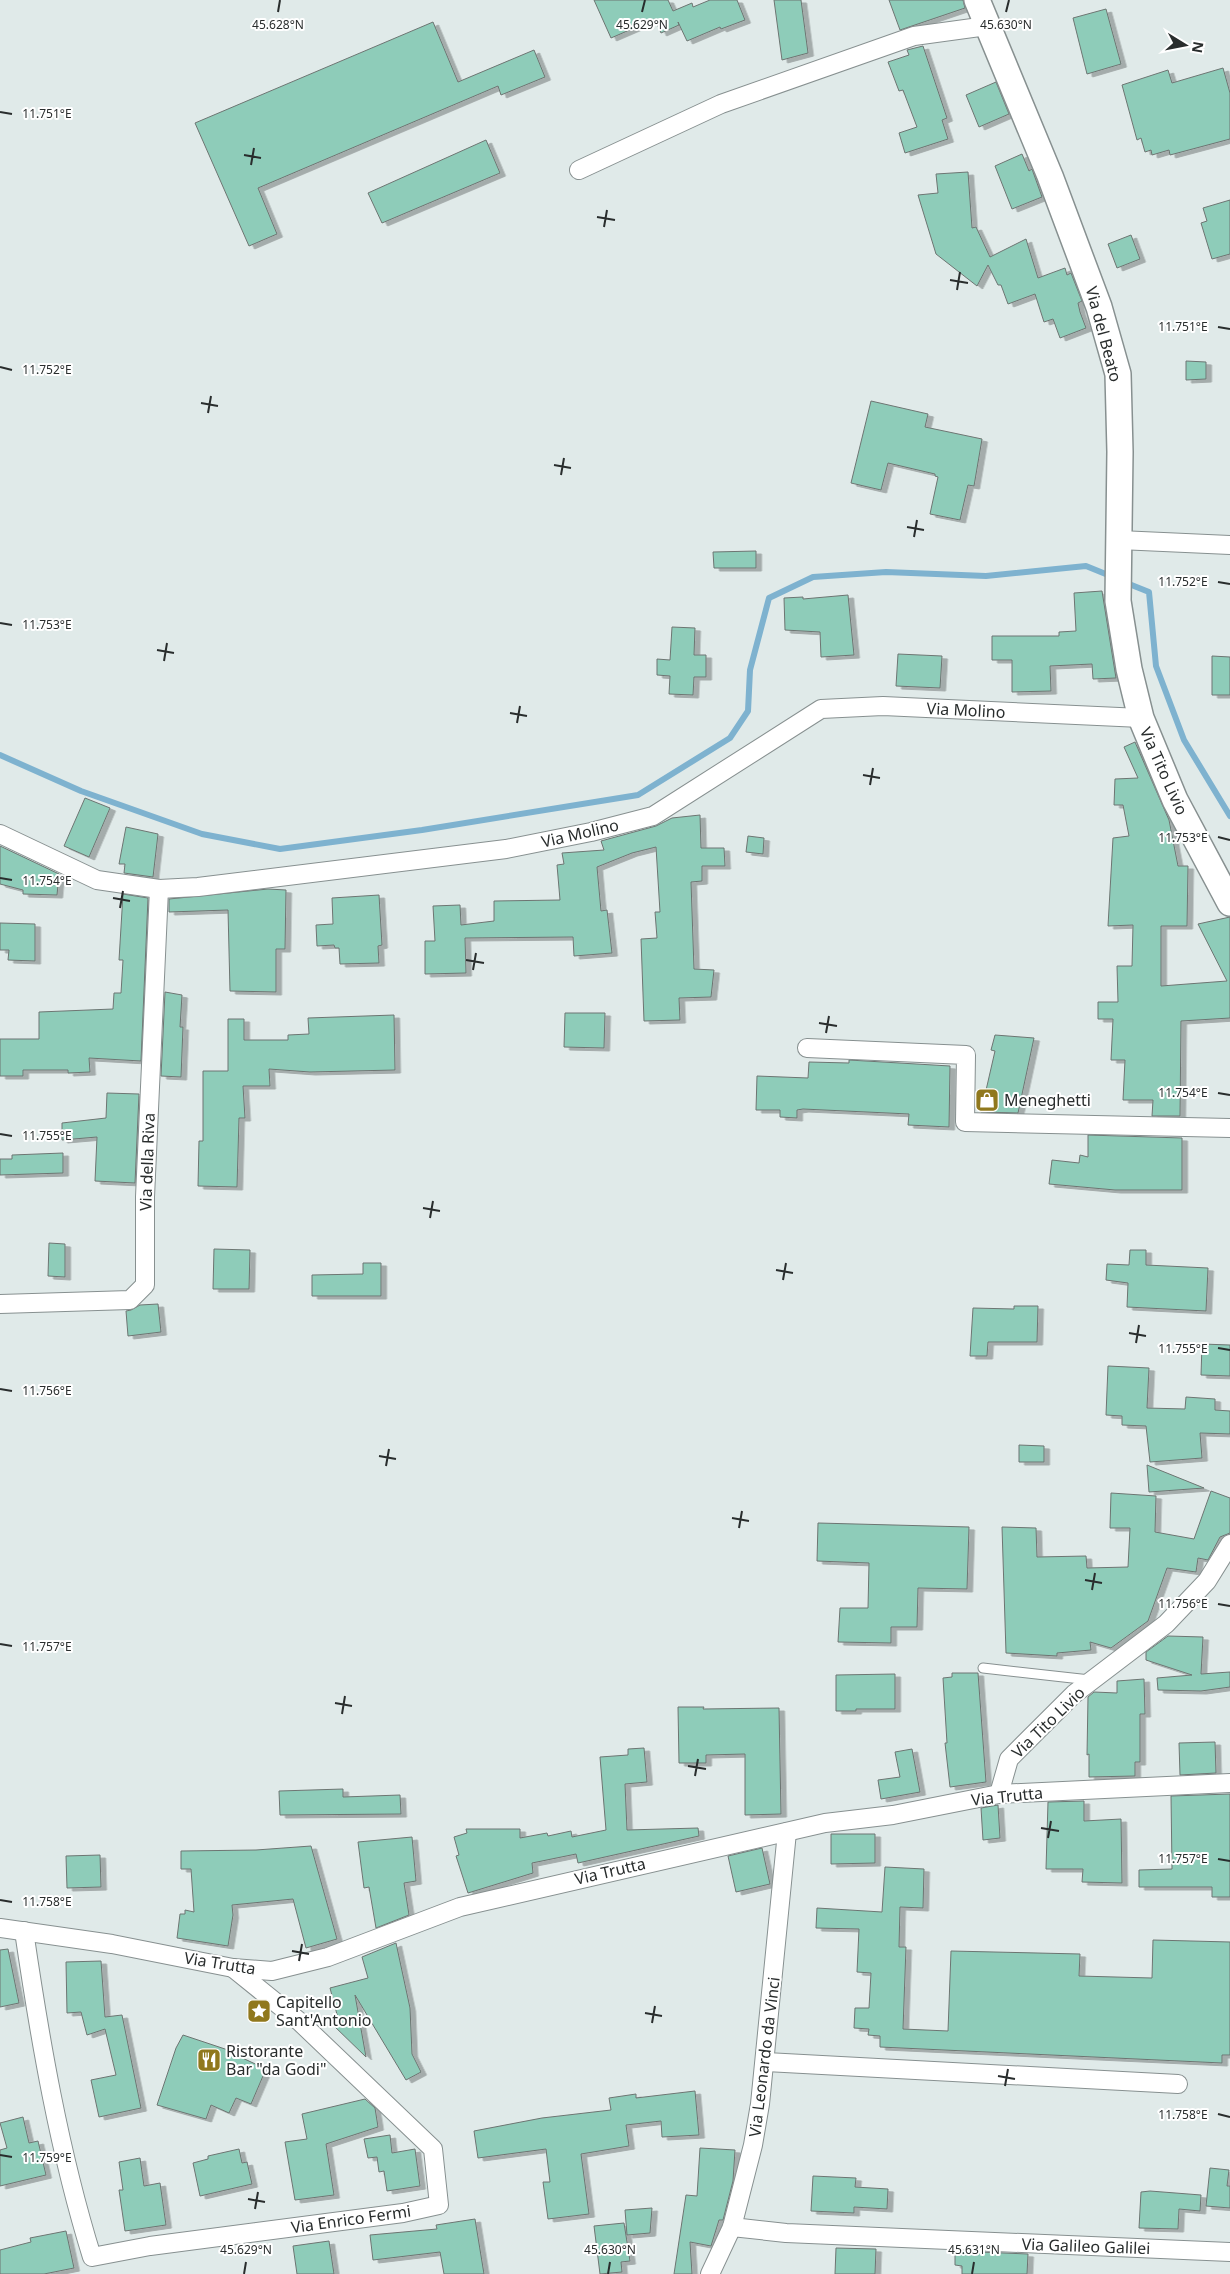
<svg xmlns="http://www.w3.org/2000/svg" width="1230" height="2274" font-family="'Noto Sans',sans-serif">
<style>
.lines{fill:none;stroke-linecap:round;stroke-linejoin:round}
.stream{stroke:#7eb2cf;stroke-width:6}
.building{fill:#8eccb9;stroke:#6d7572;filter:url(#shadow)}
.lane-casing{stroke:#879090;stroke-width:11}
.street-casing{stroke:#879090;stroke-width:20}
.secondary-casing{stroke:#879090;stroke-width:28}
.lane{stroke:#fff;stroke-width:9}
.street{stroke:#fff;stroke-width:18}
.secondary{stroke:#fff;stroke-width:25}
.ticks{fill:none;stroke:#292d2d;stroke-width:2}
.labels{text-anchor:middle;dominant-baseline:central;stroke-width:4;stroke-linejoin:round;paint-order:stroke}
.street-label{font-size:16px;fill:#292d2d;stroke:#fff}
.poi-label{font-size:16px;fill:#292d2d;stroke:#fff;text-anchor:start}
.ticks-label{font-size:12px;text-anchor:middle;fill:#292d2d;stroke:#fff;stroke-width:4;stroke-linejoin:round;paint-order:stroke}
</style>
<defs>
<filter id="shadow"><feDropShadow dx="5.5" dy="3" stdDeviation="0" flood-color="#0004"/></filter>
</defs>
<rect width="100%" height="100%" fill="#e0eae9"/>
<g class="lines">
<!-- stream -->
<g class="stream">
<polyline points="1124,582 1149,592 1156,666 1184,740 1230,816"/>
<polyline points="0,755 81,791 202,834 280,849 422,830 638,795 730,738 748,711 750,670 769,598 813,577 886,572 986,576 1086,566 1113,577"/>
</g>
</g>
<!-- building -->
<g class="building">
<polygon points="594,0 668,0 673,11 692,3 693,7 710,0 737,0 745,20 721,29 720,27 687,41 678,22 679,25 661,33 655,19 611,38"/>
<polygon points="774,0 801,0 808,53 782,60"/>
<polygon points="889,0 963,0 965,8 900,30"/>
<polygon points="1106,9 1121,64 1087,74 1073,18"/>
<polygon points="433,22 458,82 534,50 545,77 501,95 498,86 258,188 277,234 249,246 195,123"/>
<polygon points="923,46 947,118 942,120 948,139 905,153 899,133 917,127 903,90 899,91 888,62 909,55 907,50"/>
<polygon points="1223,68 1230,93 1230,139 1170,155 1169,150 1152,155 1151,150 1145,152 1141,138 1137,140 1122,85 1168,70 1172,83"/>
<polygon points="996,82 1009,114 979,127 966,95"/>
<polygon points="486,140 500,173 382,223 368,193"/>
<polygon points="1022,154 1029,171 1032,169 1042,197 1012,209 995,166"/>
<polygon points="968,172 972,228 976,227 990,257 1026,239 1038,278 1065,268 1067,275 1071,273 1082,301 1078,303 1080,312 1086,328 1060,338 1053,319 1044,322 1035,294 1008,304 1001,285 998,285 988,265 977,286 936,254 918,195 938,193 936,174"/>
<polygon points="1230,200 1230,254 1212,259 1201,223 1207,221 1203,208"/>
<polygon points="1131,235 1140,259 1117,268 1108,244"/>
<polygon points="1186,361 1206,362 1206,379 1186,380"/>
<polygon points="871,401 928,414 925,427 982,439 974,486 968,485 960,520 930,514 938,477 935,476 935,474 888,463 881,490 851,483"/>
<polygon points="756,551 756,568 714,568 713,552"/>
<polygon points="1102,591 1116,678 1093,679 1092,664 1050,666 1051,691 1012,692 1012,660 992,660 992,636 1059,636 1059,632 1076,631 1074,593"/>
<polygon points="848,595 854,655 821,657 820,632 785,630 784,598 803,597 803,599"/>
<polygon points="672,627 695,628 694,655 706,655 706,677 694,677 693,695 669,694 670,676 657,675 657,659 670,660"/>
<polygon points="898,654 942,656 940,688 896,686"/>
<polygon points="1212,656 1230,657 1230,695 1212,695"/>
<polygon points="1135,742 1169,820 1178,866 1188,866 1187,926 1161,926 1161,986 1227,981 1198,924 1230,917 1230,1018 1181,1021 1180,1116 1152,1116 1153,1100 1123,1100 1125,1060 1111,1060 1113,1019 1098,1019 1098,1002 1118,1002 1117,966 1132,966 1133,925 1108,926 1113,838 1129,836 1123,805 1114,805 1115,779 1138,778 1124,747"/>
<polygon points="85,798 110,808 89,857 64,846"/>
<polygon points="700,815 701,848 724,848 725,866 702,866 702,881 691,882 694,969 714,970 711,997 679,998 680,1020 644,1021 641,939 657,938 655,912 660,912 656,847 632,853 597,867 601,911 607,910 612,953 574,956 573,937 465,938 466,973 425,974 425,941 435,941 433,906 460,905 461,925 494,921 494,901 560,900 557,865 564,864 562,853 604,850 601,841 656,826 672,818"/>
<polygon points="126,827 158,834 153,877 124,873 125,864 119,864"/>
<polygon points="748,836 764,838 763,854 746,852"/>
<polygon points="0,846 59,874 57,895 23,894 23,890 0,884"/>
<polygon points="268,889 286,890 285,949 276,949 276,992 230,991 228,910 169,912 169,899"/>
<polygon points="123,894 148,898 141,1061 89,1058 90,1072 68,1073 68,1070 23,1070 23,1076 0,1076 0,1039 39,1039 39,1012 113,1009 114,993 121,993 123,960 119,960"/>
<polygon points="379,895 382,945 378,946 379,963 340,964 339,948 335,948 334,945 317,946 316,925 333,924 332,898"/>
<polygon points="0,923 35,924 35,961 8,960 9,950 0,950"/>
<polygon points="165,992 182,995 180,1027 183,1027 181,1077 161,1076"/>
<polygon points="565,1013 605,1013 604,1048 564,1047"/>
<polygon points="394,1015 395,1070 310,1072 269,1069 270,1086 243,1086 245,1118 239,1118 237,1187 198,1186 199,1141 203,1141 203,1071 228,1071 228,1019 244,1019 244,1040 288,1040 288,1035 309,1034 308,1018"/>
<polygon points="995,1035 1034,1038 1018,1113 981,1112 995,1051 991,1050"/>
<polygon points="849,1060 950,1066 949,1127 908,1125 909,1114 803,1109 797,1110 797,1118 780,1117 780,1110 756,1110 757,1076 808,1078 809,1062 849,1063"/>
<polygon points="107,1093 139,1094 135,1183 95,1181 97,1137 62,1140 62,1123 106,1118"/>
<polygon points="1088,1135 1182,1138 1182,1190 1115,1190 1049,1184 1052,1160 1079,1163 1080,1155 1088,1157"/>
<polygon points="63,1153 63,1173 0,1175 0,1159 12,1159 12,1155"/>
<polygon points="49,1243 65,1244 65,1277 48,1276"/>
<polygon points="214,1249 250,1250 249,1289 213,1289"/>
<polygon points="1130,1250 1146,1250 1146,1265 1208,1268 1206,1311 1127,1307 1128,1283 1106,1280 1107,1264 1129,1265"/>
<polygon points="363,1263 381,1263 381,1296 312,1296 312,1275 363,1274"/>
<polygon points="158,1304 161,1332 128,1336 126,1311 131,1310 140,1305"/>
<polygon points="1014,1306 1038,1306 1037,1342 988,1342 987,1356 970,1356 973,1308 1014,1309"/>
<polygon points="1202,1344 1230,1345 1230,1376 1201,1375"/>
<polygon points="1108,1366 1149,1368 1147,1408 1185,1409 1186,1397 1215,1399 1215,1410 1230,1411 1230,1434 1200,1433 1202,1458 1150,1462 1146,1426 1122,1425 1122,1416 1106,1415"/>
<polygon points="1019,1445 1044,1446 1044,1462 1019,1462"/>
<polygon points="1147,1465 1204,1488 1149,1492"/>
<polygon points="1211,1491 1230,1498 1230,1533 1220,1537 1208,1560 1198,1558 1196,1572 1167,1568 1148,1621 1111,1648 1090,1642 1091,1650 1057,1653 1057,1656 1006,1653 1002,1527 1036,1528 1037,1557 1086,1556 1087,1568 1128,1567 1130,1528 1110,1528 1111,1493 1156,1496 1155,1532 1194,1539"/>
<polygon points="818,1523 969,1527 967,1589 918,1588 917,1627 891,1627 891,1643 838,1642 840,1608 868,1608 869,1563 817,1561"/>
<polygon points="1168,1636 1203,1637 1201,1674 1230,1672 1230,1687 1201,1691 1158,1690 1157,1678 1192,1675 1146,1660 1146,1652"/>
<polygon points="952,1673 978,1673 986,1782 950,1787 945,1743 947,1743 943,1678 952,1677"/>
<polygon points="895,1674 895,1709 856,1709 856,1711 836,1711 836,1675"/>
<polygon points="1144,1679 1145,1714 1140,1714 1140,1762 1135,1762 1135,1776 1089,1777 1089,1754 1087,1755 1088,1697 1094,1692 1117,1693 1117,1681"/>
<polygon points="678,1707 704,1707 703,1709 779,1708 781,1814 745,1815 745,1754 706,1755 706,1763 679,1763"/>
<polygon points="1215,1742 1216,1773 1180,1775 1179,1743"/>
<polygon points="644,1748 647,1782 625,1784 627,1830 698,1828 699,1836 578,1863 576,1854 532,1863 533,1873 468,1893 456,1856 459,1855 454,1837 467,1833 466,1829 520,1829 520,1838 547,1833 548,1836 571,1831 572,1837 606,1830 600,1757 628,1755 628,1749"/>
<polygon points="912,1749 920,1792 881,1799 878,1780 900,1777 895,1752"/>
<polygon points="343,1789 343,1797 400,1795 401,1814 280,1815 279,1791"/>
<polygon points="1230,1794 1230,1897 1212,1897 1212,1887 1139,1887 1139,1870 1172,1869 1171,1796"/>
<polygon points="1084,1801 1084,1821 1121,1819 1122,1883 1082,1882 1083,1869 1046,1869 1048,1802"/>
<polygon points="998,1805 1000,1838 983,1840 981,1808"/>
<polygon points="831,1834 875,1834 875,1863 831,1864"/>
<polygon points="412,1837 416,1881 404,1883 409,1915 376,1928 369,1887 364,1888 358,1842"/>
<polygon points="311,1846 337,1939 306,1948 293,1899 232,1905 233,1915 228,1946 177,1938 180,1914 185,1914 185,1910 194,1912 191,1869 181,1869 181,1851 256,1850"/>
<polygon points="762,1848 770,1884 736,1892 728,1856"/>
<polygon points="100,1855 101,1887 67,1888 66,1856"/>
<polygon points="885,1867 924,1869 923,1908 900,1907 899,1947 906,1947 903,2029 948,2031 951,1951 1080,1954 1079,1976 1152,1978 1153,1940 1230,1942 1230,2055 1222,2055 1222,2063 880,2047 880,2036 868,2035 869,2029 854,2028 855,2008 869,2008 871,1973 857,1972 859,1929 816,1928 817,1908 882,1912"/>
<polygon points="396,1943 410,2008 412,2054 421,2072 406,2080 355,1995 366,2057 333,2025 339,2022 330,1988 368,1978 362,1957"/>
<polygon points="8,1949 19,2003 0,2007 0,1950"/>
<polygon points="101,1961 105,2017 122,2015 141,2108 99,2117 91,2080 116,2075 105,2029 87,2035 81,2012 67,2013 66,1962"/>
<polygon points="183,2035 237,2053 236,2055 266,2069 251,2104 236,2098 229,2113 211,2105 206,2119 157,2105 176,2048"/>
<polygon points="695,2091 699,2135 662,2137 661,2121 626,2125 629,2146 581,2154 589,2214 548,2219 543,2182 550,2182 546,2149 478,2158 474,2131 542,2118 611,2110 609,2098 636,2094 636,2098"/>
<polygon points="365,2099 375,2108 378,2127 326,2144 334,2195 295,2200 285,2142 307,2139 302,2114"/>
<polygon points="23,2117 29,2143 38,2141 46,2175 0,2186 0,2150 7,2148 0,2123"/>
<polygon points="390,2135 392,2153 415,2149 420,2186 387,2191 384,2171 379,2172 377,2157 368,2158 364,2139"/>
<polygon points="700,2148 735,2150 733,2181 723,2220 719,2220 711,2246 690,2242 692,2274 674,2274 686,2195 697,2196"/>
<polygon points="239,2149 242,2163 247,2162 252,2184 200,2196 193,2163 208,2159 208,2156"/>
<polygon points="140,2158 144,2186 160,2183 166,2225 125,2231 119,2190 123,2190 119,2162"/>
<polygon points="1210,2168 1229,2170 1227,2186 1230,2186 1230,2208 1206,2206"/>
<polygon points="813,2176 856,2178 855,2187 888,2189 887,2209 854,2207 854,2213 811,2211"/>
<polygon points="1150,2191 1201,2195 1200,2211 1179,2209 1178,2229 1139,2228 1141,2192"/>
<polygon points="652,2208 650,2233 627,2235 625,2210"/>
<polygon points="475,2219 484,2274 444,2274 440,2252 373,2260 370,2235 437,2229 436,2225"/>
<polygon points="624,2223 630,2261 621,2262 622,2272 600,2274 594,2226"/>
<polygon points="66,2231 74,2268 44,2274 0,2274 0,2250 31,2242 30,2238"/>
<polygon points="329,2241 334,2274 297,2274 293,2246"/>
<polygon points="836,2248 876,2249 875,2274 835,2274"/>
<polygon points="955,2251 1028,2254 1027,2274 962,2274 962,2266 955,2265"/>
</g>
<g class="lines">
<!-- lane casing -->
<g class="lane-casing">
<polyline id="lane" points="983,1668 1090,1680"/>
</g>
<!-- street casing -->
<g class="street-casing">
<g id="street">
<polyline points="579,170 721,104 914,36 987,26"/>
<polyline points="1119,540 1230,545"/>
<polyline points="0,834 97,880 159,889 198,887 506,849 591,832 653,816 821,709 883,706 1141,718"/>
<polyline points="807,1048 966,1055 965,1122 1230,1128"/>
<polyline points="0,1304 130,1300 145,1285 145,1197 159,889"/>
<polyline points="999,1794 1009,1759 1074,1694 1166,1624 1207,1581 1230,1544"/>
<polyline points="0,1928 112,1944 233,1968 272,1971 328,1957 460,1907 825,1823 893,1815 999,1794 1230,1783"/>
<path d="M24 1931C40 2040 59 2151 92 2257L150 2246 403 2213 439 2205 433 2149 300 2022 233 1968"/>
<polyline points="766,2062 1178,2084"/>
<polyline points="732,2227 786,2233 1230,2252"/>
<polyline points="710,2274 732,2227 753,2145 760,2104 787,1832"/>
</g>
</g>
<!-- secondary casing -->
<g class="secondary-casing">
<polyline id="secondary" points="977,0 1050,176 1099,307 1118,374 1120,452 1118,601 1129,669 1141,718 1175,800 1230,903"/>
</g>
<!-- lane -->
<use href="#lane" class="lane"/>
<!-- street -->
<use href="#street" class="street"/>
<!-- secondary -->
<use href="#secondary" class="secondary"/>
</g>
<!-- ticks -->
<path class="ticks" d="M278 12 280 0M642 12 645 0M1006 12 1009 0M0 112 12 114M244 155 261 158M251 165 254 148M597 217 615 220M604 227 607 210M950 280 968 283M957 290 960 272M1218 327 1230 329M0 367 12 370M201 403 218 406M208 413 211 396M554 465 571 468M561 475 564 458M907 527 924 530M914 537 917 520M1218 582 1230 584M0 623 12 625M157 650 174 653M164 661 167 643M510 713 527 716M517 723 520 706M863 775 880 778M870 785 873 768M1218 837 1230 840M0 878 12 880M113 898 130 901M120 908 123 891M466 960 484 963M473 970 476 953M819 1023 837 1026M826 1033 829 1016M1218 1093 1230 1095M0 1134 12 1136M423 1208 440 1211M430 1218 433 1201M776 1270 793 1273M783 1280 786 1263M1129 1333 1146 1336M1136 1343 1139 1325M1218 1348 1230 1350M0 1389 12 1391M379 1456 396 1459M386 1466 389 1449M732 1518 749 1521M739 1528 742 1511M1085 1580 1102 1583M1092 1590 1095 1573M1218 1604 1230 1606M0 1644 12 1646M335 1703 352 1706M342 1714 345 1696M688 1766 706 1769M695 1776 698 1759M1041 1828 1059 1831M1048 1838 1051 1821M1218 1859 1230 1861M0 1900 12 1902M292 1951 309 1954M299 1961 302 1944M645 2013 662 2016M652 2023 655 2006M998 2076 1015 2079M1005 2086 1008 2069M1218 2114 1230 2117M0 2155 12 2157M248 2199 265 2202M255 2209 258 2192M244 2274 246 2262M608 2274 610 2262M972 2274 974 2262"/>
<!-- icons -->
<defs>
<g id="shop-square" transform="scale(1.25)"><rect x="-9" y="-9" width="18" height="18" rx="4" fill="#90781d" stroke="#fff"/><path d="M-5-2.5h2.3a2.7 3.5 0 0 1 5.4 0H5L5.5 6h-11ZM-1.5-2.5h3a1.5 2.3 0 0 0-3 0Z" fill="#fff"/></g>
<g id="sight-square" transform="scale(1.25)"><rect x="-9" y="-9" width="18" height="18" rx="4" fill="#90781d" stroke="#fff"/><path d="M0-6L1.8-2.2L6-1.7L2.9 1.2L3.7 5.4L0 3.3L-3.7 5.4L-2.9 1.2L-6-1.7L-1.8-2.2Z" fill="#fff"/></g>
<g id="restaurant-square" transform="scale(1.25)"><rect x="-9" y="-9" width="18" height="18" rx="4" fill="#90781d" stroke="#fff"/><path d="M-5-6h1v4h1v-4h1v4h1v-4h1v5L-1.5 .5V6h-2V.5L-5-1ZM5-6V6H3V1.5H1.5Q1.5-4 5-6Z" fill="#fff"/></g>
</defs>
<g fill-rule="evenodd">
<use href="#shop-square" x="987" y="1100"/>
<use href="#sight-square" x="259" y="2011"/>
<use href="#restaurant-square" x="209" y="2060"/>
</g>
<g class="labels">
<!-- street labels -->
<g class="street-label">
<text transform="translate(1104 334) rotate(75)">Via del Beato</text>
<text transform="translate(966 710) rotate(3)">Via Molino</text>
<text transform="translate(1164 771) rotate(66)">Via Tito Livio</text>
<text transform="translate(580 833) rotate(-13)">Via Molino</text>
<text transform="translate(147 1162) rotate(-88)">Via della Riva</text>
<text transform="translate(1048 1722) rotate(-44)">Via Tito Livio</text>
<text transform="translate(1007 1796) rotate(-6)">Via Trutta</text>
<text transform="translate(610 1871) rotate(-13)">Via Trutta</text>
<text transform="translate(220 1963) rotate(9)">Via Trutta</text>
<text transform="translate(764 2057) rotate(-83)">Via Leonardo da Vinci</text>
<text transform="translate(351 2219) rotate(-8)">Via Enrico Fermi</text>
<text transform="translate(1086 2246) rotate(2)">Via Galileo Galilei</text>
</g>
<!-- poi labels -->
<g class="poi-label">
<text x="1004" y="1100">Meneghetti</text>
<text x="276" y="2002">Capitello<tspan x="276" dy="18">Sant'Antonio</tspan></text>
<text x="226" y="2051">Ristorante<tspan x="226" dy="18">Bar "da Godi"</tspan></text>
</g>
</g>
<g class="ticks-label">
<text x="278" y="29">45.628°N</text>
<text x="642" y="29">45.629°N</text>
<text x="1006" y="29">45.630°N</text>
<text x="47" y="118">11.751°E</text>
<text x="1183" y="331">11.751°E</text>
<text x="47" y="374">11.752°E</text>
<text x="1183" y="586">11.752°E</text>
<text x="47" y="629">11.753°E</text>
<text x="1183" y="842">11.753°E</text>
<text x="47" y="885">11.754°E</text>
<text x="1183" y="1097">11.754°E</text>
<text x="47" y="1140">11.755°E</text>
<text x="1183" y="1353">11.755°E</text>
<text x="47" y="1395">11.756°E</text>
<text x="1183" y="1608">11.756°E</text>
<text x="47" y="1651">11.757°E</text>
<text x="1183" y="1863">11.757°E</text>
<text x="47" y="1906">11.758°E</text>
<text x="1183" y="2119">11.758°E</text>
<text x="47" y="2162">11.759°E</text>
<text x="246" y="2254">45.629°N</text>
<text x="610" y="2254">45.630°N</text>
<text x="974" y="2254">45.631°N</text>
</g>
<!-- north arrow -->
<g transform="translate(1185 45) rotate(100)" stroke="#ffffff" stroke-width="4" paint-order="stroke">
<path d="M0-4L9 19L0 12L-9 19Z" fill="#292d2d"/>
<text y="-8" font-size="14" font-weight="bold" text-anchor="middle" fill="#292d2d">N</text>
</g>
</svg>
